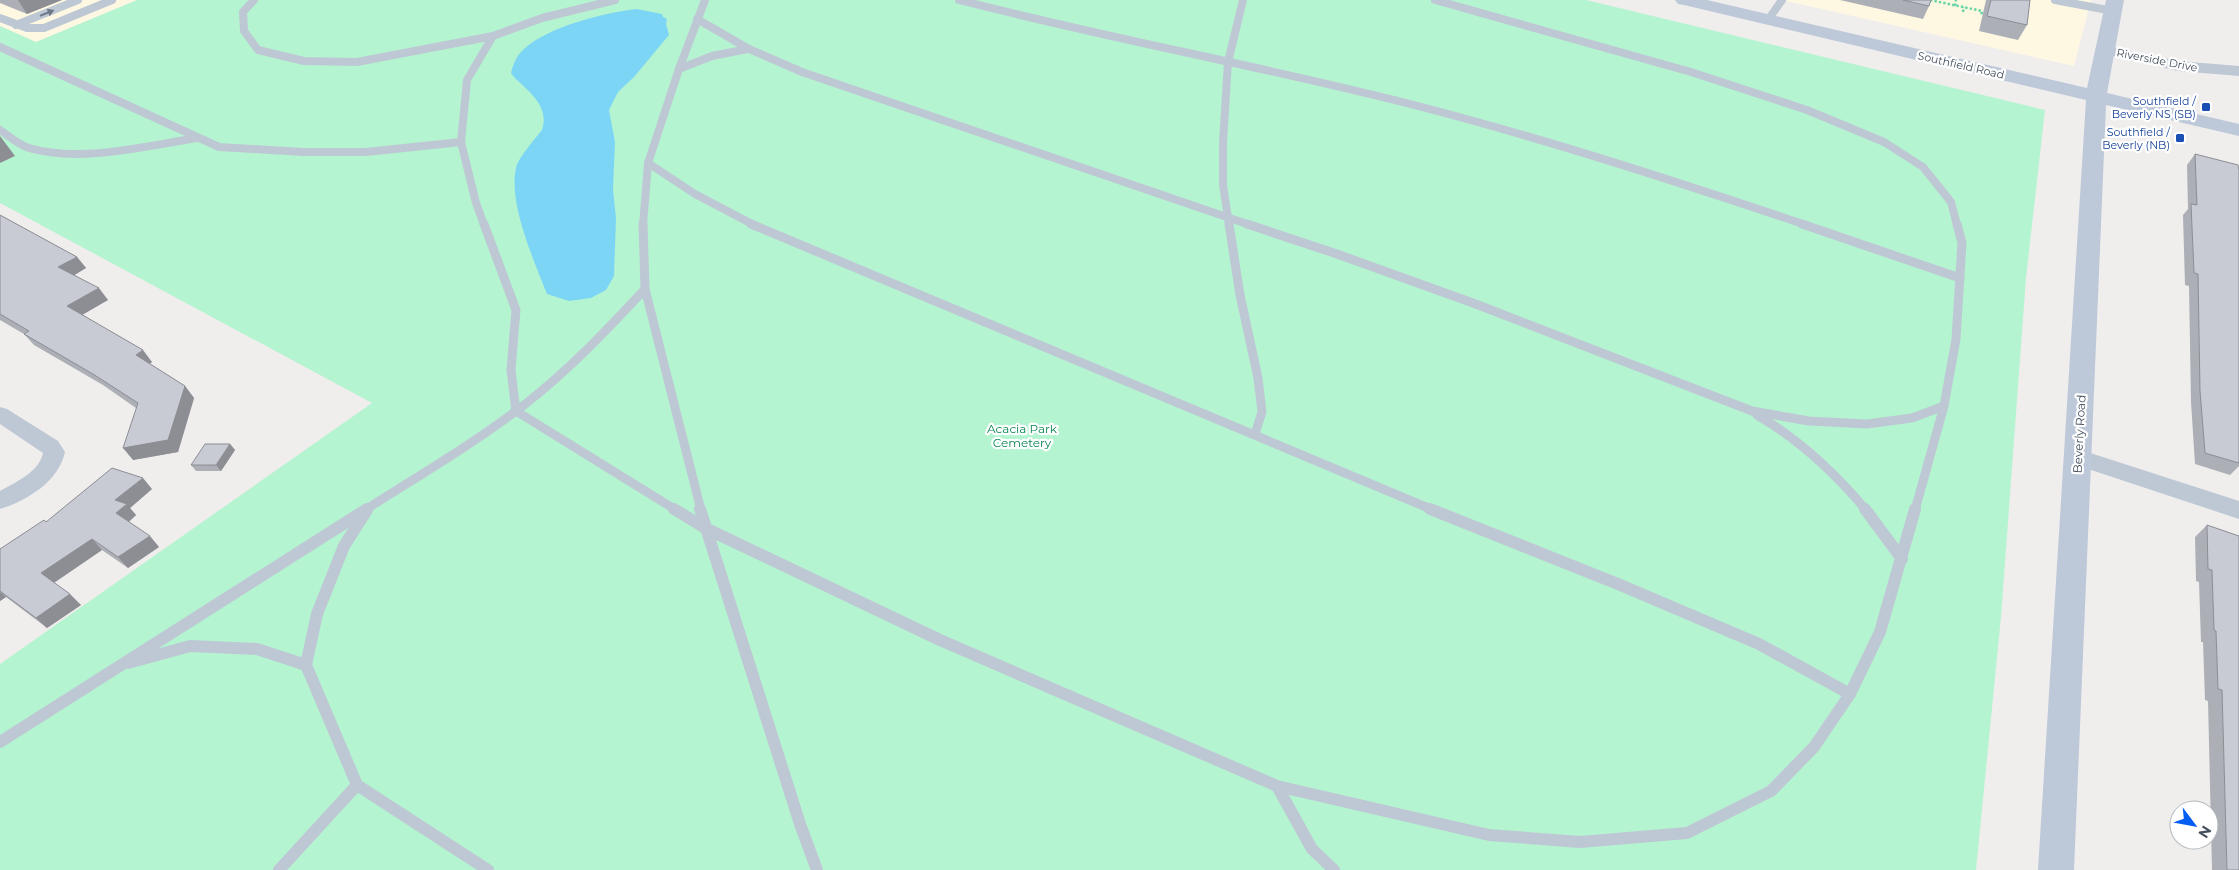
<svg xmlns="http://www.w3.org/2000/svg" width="2239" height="870" font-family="Montserrat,sans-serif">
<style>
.commercial{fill:#fef8e3}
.green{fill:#b5f4d1}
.water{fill:#7dd5f6}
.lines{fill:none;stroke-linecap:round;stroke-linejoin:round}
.path{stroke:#69d6a7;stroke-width:2.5;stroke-dasharray:2.5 2;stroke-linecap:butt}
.lane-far2{stroke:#bec8d4;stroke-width:8}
.lane-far1{stroke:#bec8d4;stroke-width:9}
.lane{stroke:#bec8d4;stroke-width:12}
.street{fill:#bec8d4;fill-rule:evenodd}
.secondary{fill:#bdc8d9;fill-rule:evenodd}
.wall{fill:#acafb6}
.shaded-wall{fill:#8c8e94}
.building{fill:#c8cbd4;stroke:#8c8e94}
.oneway{fill:#6e7987}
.transit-dot{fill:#1a4fb4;stroke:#fff;stroke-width:2}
.labels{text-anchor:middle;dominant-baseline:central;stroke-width:4.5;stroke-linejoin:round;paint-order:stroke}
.far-street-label{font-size:11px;fill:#434f5d;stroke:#fff}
.far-transit-label{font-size:11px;fill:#164399;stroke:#fff;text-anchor:end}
.park-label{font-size:12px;fill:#0c8651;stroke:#fff}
.street-label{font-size:12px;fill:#434f5d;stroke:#fff}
</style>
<rect width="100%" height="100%" fill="#f0eded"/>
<!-- commercial -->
<g class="commercial">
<polygon points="0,0 137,0 36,42 0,26"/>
<polygon points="1782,0 2091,0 2074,66"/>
</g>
<!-- green -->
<polygon class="green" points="137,0 1586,0 2045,110 2026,278 2001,617 1976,870 0,870 0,664 372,403 0,203 0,26 36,42"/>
<!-- water -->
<path class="water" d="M637 9 662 14 663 17 667 19 666 24 669 35 634 77 618 92 609 110 615 142 613 190 616 218 614 276 606 290 591 298 569 301 547 294C534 261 508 203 516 168 518 158 535 139 542 130 550 106 529 92 514 77L511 73C513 64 517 55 524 49 547 27 606 12 637 9Z"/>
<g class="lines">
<!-- path -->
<g class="path">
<polyline points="1930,0 1982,11 1981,16"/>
<polyline points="1955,6 1956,0"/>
<polyline points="1963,12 1964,7"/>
</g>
<!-- lane-far2 -->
<g class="lane-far2">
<polyline points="254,0 243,12 244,31 258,50 304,61 357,62 493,36 542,18 615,0"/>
<path d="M959 0C1111 39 1266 67 1418 106 1549 140 1678 182 1806 225"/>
<polyline points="1435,0 1691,72 1807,110 1884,142 1923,167 1951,202 1957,225"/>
<polyline points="2055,0 2113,11"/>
<polyline points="0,18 27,28 44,28 112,0"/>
<polyline points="697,19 749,49 802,72 1250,225"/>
<polyline points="1768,20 1782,0"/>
<polyline points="16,25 78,0"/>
<polyline points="0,47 219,147 303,152 366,152 461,142"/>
<polyline points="679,69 712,56 748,49"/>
<path d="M0 130C9 136 19 145 29 148 80 163 146 146 197 138"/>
<polyline points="648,163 695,194 754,225"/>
<polyline points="484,225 476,203 461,142 467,80 493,36"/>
<polyline points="643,225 648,163 679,69 705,0"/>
<polyline points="1229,225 1223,185 1223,142 1228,62 1243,0"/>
</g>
<!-- lane-far1 -->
<g class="lane-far1">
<polyline points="484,224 516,310 511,370 516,411"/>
<polyline points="751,224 1433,510"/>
<polyline points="1229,224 1240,295 1258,378 1262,412 1255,434"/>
<polyline points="1247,224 1337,254 1473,303 1752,411 1809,421 1867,424 1912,418 1944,406"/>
<polyline points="1802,224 1960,278"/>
<polyline points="645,289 701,510"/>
<polyline points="516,411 676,510"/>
<path d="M1757 415C1800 440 1834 472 1866 510"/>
<path d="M365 510C418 476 473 444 524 405 568 371 607 330 645 289L643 224"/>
<polyline points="1915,510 1944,406 1956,339 1962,243 1957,224"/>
</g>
<!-- lane -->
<g class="lane">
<polyline points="674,509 705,528 940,640 1277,786 1489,835 1580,842 1687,833 1771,791 1814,747 1850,694 1880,632 1915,509"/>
<polyline points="700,509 800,824 817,870"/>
<polyline points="1430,509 1618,584 1759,644 1850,694"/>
<polyline points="1865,509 1902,559"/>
<polyline points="367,510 344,546 317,614 306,665 357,785 488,870"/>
<polyline points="128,663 190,646 257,649 306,665"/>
<polyline points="0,742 367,509"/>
<polyline points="1277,786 1312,849 1334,870"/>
<polyline points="279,870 357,785"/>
</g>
<!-- street -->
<g class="street">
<polygon points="2105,46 2178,61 2239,66 2239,76 2178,71 2100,53 2098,50 2100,47"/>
<path d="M0 407 7 409 58 441 65 452C59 481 27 501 0 509V491C16 482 39 472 43 453L0 424Z"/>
<polygon points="2078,449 2239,501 2239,519 2070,463 2067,457 2070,451"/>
</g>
<!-- secondary -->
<polygon class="secondary" points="1675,0 1707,0 2087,88 2106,0 2124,0 2107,93 2239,124 2239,136 2106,105 2074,870 2038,870 2086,100 1684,5 1678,4"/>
</g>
<!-- wall -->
<g class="wall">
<polygon points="0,0 62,0 27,14 0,3"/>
<polygon points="1840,0 1931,0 1929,6 1923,19"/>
<polygon points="1986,0 2030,0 2027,25 2018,40 1979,31"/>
<polygon points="2195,154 2239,170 2239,466 2230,475 2195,464 2191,402 2189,286 2185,285 2183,215 2188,209 2187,165"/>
<polygon points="0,215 77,257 86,268 74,275 108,300 82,314 152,362 150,364 185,386 194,398 178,452 133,460 136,408 103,385 34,345 24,334 0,320"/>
<polygon points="230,444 235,450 221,471 196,471 191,465"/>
<polygon points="152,489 130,508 136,515 129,522 159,547 128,568 102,550 54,583 81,605 47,628 6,597 0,601 0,549 46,522"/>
<polygon points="2207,525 2239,536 2239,870 2212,870 2208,701 2205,700 2203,642 2201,642 2199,582 2196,581 2195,537"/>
</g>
<!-- shaded-wall -->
<g class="shaded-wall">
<polygon points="18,0 62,0 27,14"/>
<polygon points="0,136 15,156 0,163"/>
<polygon points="77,257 86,268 68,279 58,267"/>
<polygon points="99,288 108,300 77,318 67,306"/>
<polygon points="143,350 152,362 145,366 136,355"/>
<polygon points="185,386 194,398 178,452 133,460 123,448"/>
<polygon points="230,444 235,450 221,471 216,465"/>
<polygon points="143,478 152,489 130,508 136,515 126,524 116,513 115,500"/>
<polygon points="150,536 159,547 128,568 118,557"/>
<polygon points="92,539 102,550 52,584 41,573"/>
<polygon points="0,592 6,597 0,601"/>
<polygon points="70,594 81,605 47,628 36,618"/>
</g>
<!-- building -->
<g class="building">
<polygon points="1903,0 1931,0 1929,6"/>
<polygon points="1991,0 2030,0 2027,25 1987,16"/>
<polygon points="2195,154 2238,165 2239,170 2239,463 2205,453 2200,391 2198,274 2194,273 2191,204 2197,205"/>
<polygon points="0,215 77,257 58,267 99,288 67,306 143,350 136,355 185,386 168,440 123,448 138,403 93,374 24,334 29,331 0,314"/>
<polygon points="205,444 230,444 216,465 191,465"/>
<polygon points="112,468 143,478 115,500 127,504 116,513 150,536 118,557 92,539 41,573 70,594 36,618 0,591 0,549 44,520 46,522"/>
<polygon points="2207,525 2239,536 2239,870 2227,870 2222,690 2218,689 2216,631 2214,630 2212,570 2208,569"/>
</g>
<!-- one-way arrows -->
<defs><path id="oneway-solid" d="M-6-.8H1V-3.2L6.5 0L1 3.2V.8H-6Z" transform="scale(1.25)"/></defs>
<use class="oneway" href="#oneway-solid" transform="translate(47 13) rotate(-22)"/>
<!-- markers -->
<g class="transit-dot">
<rect x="2201" y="102" width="10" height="10" rx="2.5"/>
<rect x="2175" y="133" width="10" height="10" rx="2.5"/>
</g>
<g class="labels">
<!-- far-street labels -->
<g class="far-street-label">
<text transform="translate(2157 60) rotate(11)">Riverside Drive</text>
<text transform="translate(1961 65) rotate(13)">Southfield Road</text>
</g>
<!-- far-transit labels -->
<g class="far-transit-label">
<text x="2196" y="101">Southfield /<tspan x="2196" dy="13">Beverly NS (SB)</tspan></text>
<text x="2170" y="132">Southfield /<tspan x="2170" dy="13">Beverly (NB)</tspan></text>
</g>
<!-- park labels -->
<g class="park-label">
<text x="1022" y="428">Acacia Park<tspan x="1022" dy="14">Cemetery</tspan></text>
</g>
<!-- street labels -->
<g class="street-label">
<text transform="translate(2079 434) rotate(-87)">Beverly Road</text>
</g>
</g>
<!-- north arrow -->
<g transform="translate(2194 825) rotate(122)"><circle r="24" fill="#ffffff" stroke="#b4b9be"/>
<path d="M0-4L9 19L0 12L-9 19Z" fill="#045cf3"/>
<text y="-8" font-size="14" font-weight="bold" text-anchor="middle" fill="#434f5d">N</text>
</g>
</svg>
